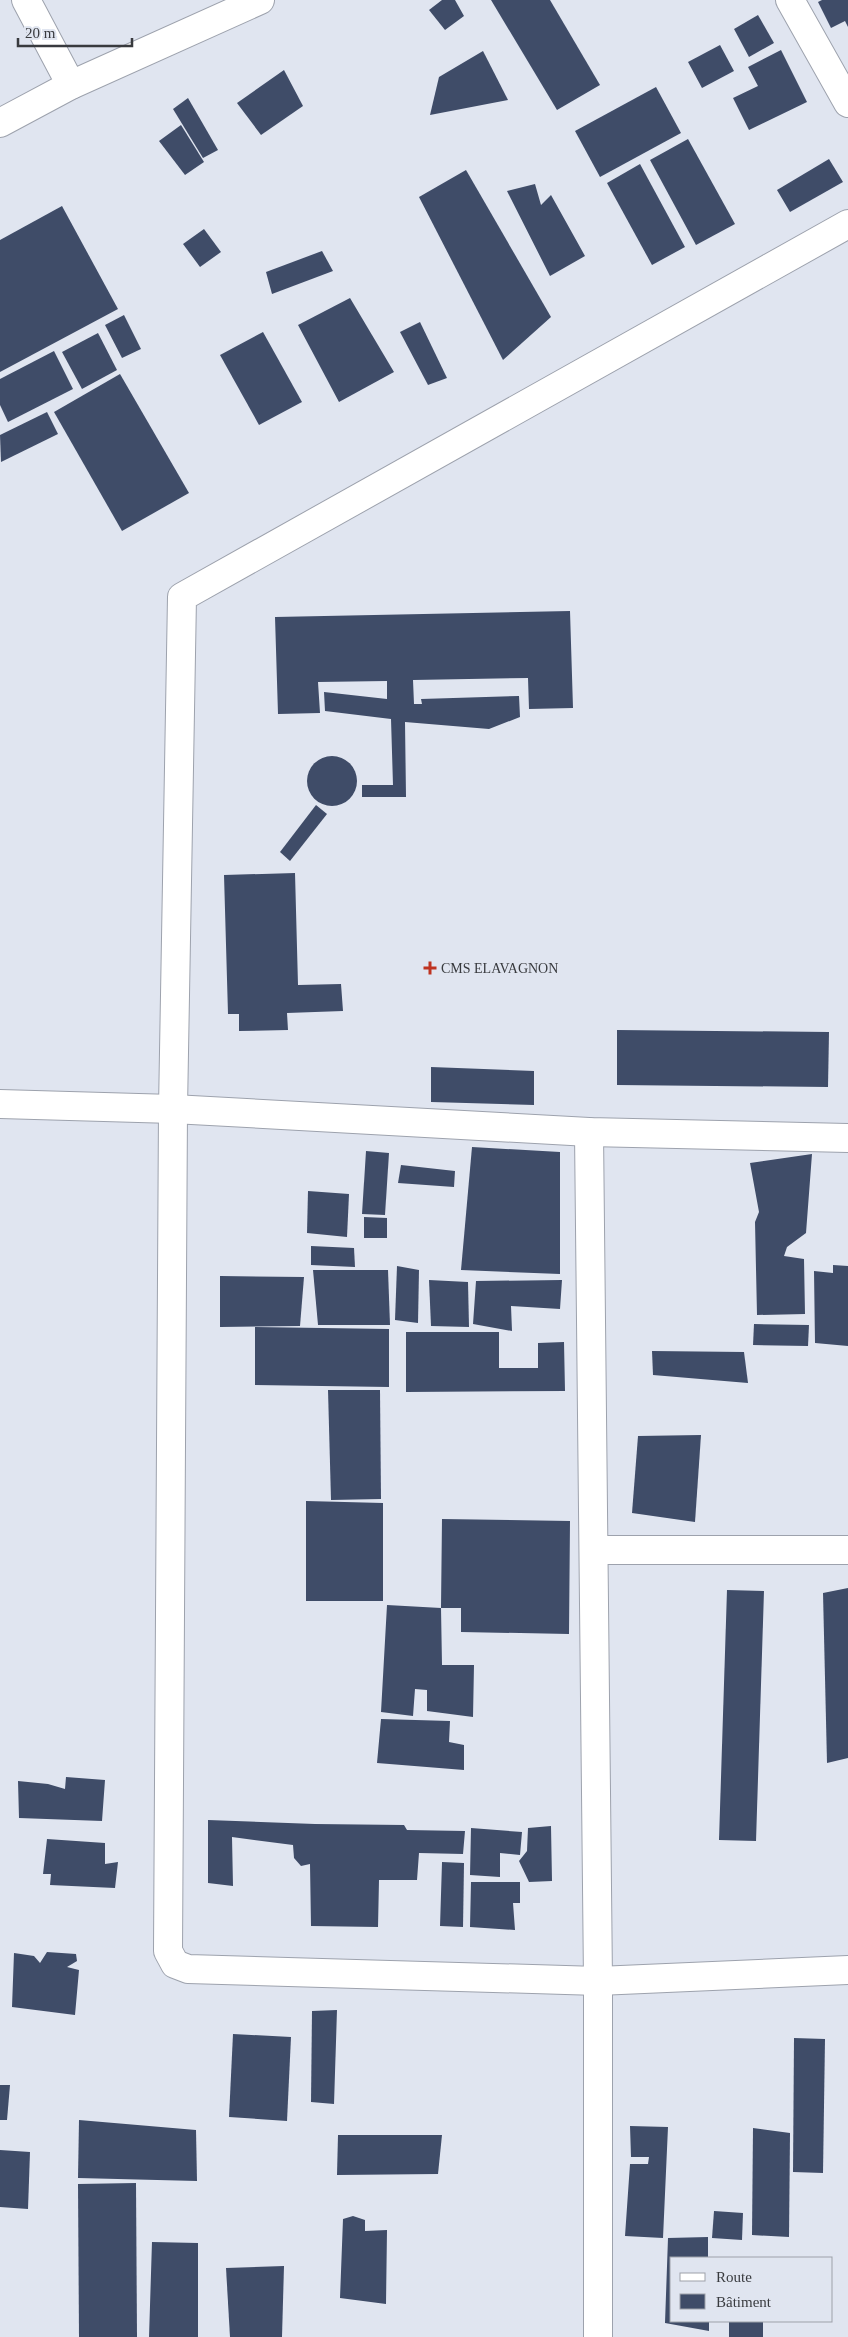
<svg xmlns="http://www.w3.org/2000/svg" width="848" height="2337" font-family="Georgia,serif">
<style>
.building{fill:#3f4c68}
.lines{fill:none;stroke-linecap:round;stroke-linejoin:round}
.minor-casing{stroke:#9da2ad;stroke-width:30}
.minor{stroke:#fff;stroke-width:28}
.poi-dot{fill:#bf3321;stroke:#e0e5f0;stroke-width:2}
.labels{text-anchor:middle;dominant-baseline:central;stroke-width:5;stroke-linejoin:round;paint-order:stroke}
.poi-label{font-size:14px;fill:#383a3e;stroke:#e0e5f0;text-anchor:start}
</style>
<rect width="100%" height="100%" fill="#e0e5f0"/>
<!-- building -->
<g class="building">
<polygon points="442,0 455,0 464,16 445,30 429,10"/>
<polygon points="491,0 550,0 600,85 557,110"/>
<polygon points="822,0 848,0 848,27 845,21 831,28 818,2"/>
<polygon points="758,15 774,43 749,57 734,29"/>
<polygon points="720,45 734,71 702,88 688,62"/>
<polygon points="781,50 807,102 749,130 733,98 758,86 748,67"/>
<polygon points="483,51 508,100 430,115 439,77"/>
<polygon points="284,70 303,106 261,135 237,103"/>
<polygon points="656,87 681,133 600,177 575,131"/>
<polygon points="188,98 218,150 203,158 173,109"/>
<polygon points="181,125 204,162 185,175 159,141"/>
<polygon points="688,139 735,224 696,245 650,160"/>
<polygon points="829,159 843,182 790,212 777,190"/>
<polygon points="640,164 685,247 652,265 607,183"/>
<polygon points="466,170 551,317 503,360 419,197"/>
<polygon points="535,184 541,205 551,195 585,256 550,276 507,191"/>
<polygon points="62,206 118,309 0,372 0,240"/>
<polygon points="204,229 221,252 200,267 183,244"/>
<polygon points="322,251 333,271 272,294 266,272"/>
<polygon points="350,298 394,372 339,402 298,325"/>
<polygon points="124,315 141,349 122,358 105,325"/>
<polygon points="420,322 447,378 428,385 400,332"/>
<polygon points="263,332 302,402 259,425 220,355"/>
<polygon points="98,333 117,370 82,389 62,352"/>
<polygon points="54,351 73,389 8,422 0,405 0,379"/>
<polygon points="120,374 189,493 122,531 54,412"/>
<polygon points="47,412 58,434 1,462 0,435"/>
<polygon points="570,611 573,708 529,709 528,678 413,680 414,704 422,704 421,699 519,696 520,717 489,729 405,722 406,797 362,797 362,785 393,785 391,719 325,711 324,692 387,699 387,681 318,682 320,713 278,714 275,617"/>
<circle cx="332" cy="781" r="25"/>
<polygon points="316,805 327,814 290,861 280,852"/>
<polygon points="295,873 298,985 341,984 343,1011 287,1013 288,1030 239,1031 239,1014 228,1014 224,875"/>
<polygon points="617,1030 829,1032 828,1087 617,1085"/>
<polygon points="431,1067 534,1071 534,1105 431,1102"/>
<polygon points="472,1147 560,1152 560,1274 461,1270"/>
<polygon points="366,1151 389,1153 385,1215 362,1214"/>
<polygon points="812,1154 806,1233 787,1247 784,1256 804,1259 805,1314 757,1315 755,1222 759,1212 750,1163"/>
<polygon points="401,1165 455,1171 454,1187 398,1183"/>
<polygon points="308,1191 349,1194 347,1237 307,1233"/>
<polygon points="364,1217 387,1218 387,1238 364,1238"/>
<polygon points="311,1246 354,1248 355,1267 311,1265"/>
<polygon points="833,1265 848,1266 848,1346 815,1343 814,1271 833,1273"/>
<polygon points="397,1266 419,1270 418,1323 395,1320"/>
<polygon points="313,1270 388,1270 390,1325 318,1325"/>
<polygon points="220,1276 304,1277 300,1326 220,1327"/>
<polygon points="429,1280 468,1282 469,1327 431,1326"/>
<polygon points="562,1280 560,1309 511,1306 512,1331 473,1324 476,1281"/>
<polygon points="754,1324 809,1325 808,1346 753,1345"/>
<polygon points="255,1327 389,1329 389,1387 255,1385"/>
<polygon points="406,1332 499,1332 499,1368 538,1368 538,1343 564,1342 565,1391 406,1392"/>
<polygon points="652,1351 744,1352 748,1383 653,1375"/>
<polygon points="328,1390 380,1390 381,1499 331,1500"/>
<polygon points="701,1435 695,1522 632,1513 638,1436"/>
<polygon points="306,1501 383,1503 383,1601 306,1601"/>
<polygon points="442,1519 570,1521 569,1634 461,1632 461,1608 441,1608"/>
<polygon points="848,1588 848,1758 827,1763 823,1593"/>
<polygon points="727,1590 764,1591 756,1841 719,1840"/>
<polygon points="387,1605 441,1608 442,1665 474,1665 473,1717 427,1711 427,1690 415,1689 413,1716 381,1712"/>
<polygon points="381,1719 450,1721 449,1742 464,1745 464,1770 377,1763"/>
<polygon points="66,1777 105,1780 102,1821 19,1818 18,1781 48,1784 65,1789"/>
<polygon points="208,1820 315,1824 404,1825 407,1830 465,1831 463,1854 419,1853 417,1880 379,1880 378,1927 311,1926 310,1864 301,1866 294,1858 293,1845 232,1837 233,1886 208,1883"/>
<polygon points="551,1826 552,1881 529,1882 519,1861 527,1851 528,1828"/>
<polygon points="471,1828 522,1832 520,1855 500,1853 500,1877 470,1875"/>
<polygon points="47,1839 105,1843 105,1864 118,1862 115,1888 50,1885 51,1874 43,1874"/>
<polygon points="442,1862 464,1863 463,1927 440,1926"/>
<polygon points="471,1882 520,1882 520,1903 513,1903 515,1930 470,1927"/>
<polygon points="47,1952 76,1954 77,1961 67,1967 79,1970 75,2015 12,2007 14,1953 34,1956 40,1963"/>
<polygon points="337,2010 334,2104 311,2102 312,2011"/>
<polygon points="233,2034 291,2037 287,2121 229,2117"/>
<polygon points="794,2038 825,2039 823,2173 793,2172"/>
<polygon points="0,2085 10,2085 7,2120 0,2120"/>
<polygon points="79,2120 196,2130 197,2181 78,2178"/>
<polygon points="630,2126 668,2127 663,2238 625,2236 630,2164 648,2164 649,2157 631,2157"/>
<polygon points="753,2128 790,2133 789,2237 752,2235"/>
<polygon points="338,2135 442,2135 438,2174 337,2175"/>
<polygon points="0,2150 30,2152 28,2209 0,2207"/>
<polygon points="136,2183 137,2337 79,2337 78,2184"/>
<polygon points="714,2211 743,2213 742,2240 712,2238"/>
<polygon points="353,2216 365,2220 365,2231 387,2230 386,2304 340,2298 343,2219"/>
<polygon points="708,2237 708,2258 672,2258 672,2321 709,2321 709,2331 665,2323 668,2238"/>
<polygon points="152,2242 198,2243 198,2337 149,2337"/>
<polygon points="284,2266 282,2337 230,2337 226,2268"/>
<rect x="729" y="2321" width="34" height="16"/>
</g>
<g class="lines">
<!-- minor casing -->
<g class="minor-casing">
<g id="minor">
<polyline points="26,0 71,85"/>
<polyline points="790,0 848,103"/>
<polyline points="0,123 71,85 260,0"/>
<polyline points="848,224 182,597 173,1109 168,1951 175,1964 188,1969 598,1981 848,1970"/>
<polyline points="0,1104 173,1109 589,1132 848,1138"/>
<polyline points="589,1132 598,1981 598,2337"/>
<polyline points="594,1550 848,1550"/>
</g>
</g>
<!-- minor -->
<use href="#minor" class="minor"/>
</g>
<!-- markers -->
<path class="poi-dot" d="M427.5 960.5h5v5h5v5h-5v5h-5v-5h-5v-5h5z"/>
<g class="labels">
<!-- poi labels -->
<g class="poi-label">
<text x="441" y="968">CMS ELAVAGNON</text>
</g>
</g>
<!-- legend -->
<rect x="670" y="2257" width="162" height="65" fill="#e0e5f0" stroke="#9da1a9"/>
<rect x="680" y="2273" width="25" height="8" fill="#ffffff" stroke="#9da1a9"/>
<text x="716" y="2282" font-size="15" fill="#383a3e">Route</text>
<rect x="680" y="2294" width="25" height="15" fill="#3f4c68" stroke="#9da1a9"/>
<text x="716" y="2307" font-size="15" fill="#383a3e">Bâtiment</text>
<!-- scale -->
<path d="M18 38v8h114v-8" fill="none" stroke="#383a3e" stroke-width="2.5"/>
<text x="25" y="38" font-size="15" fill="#383a3e" stroke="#e0e5f0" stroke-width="4" paint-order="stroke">20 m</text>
</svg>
